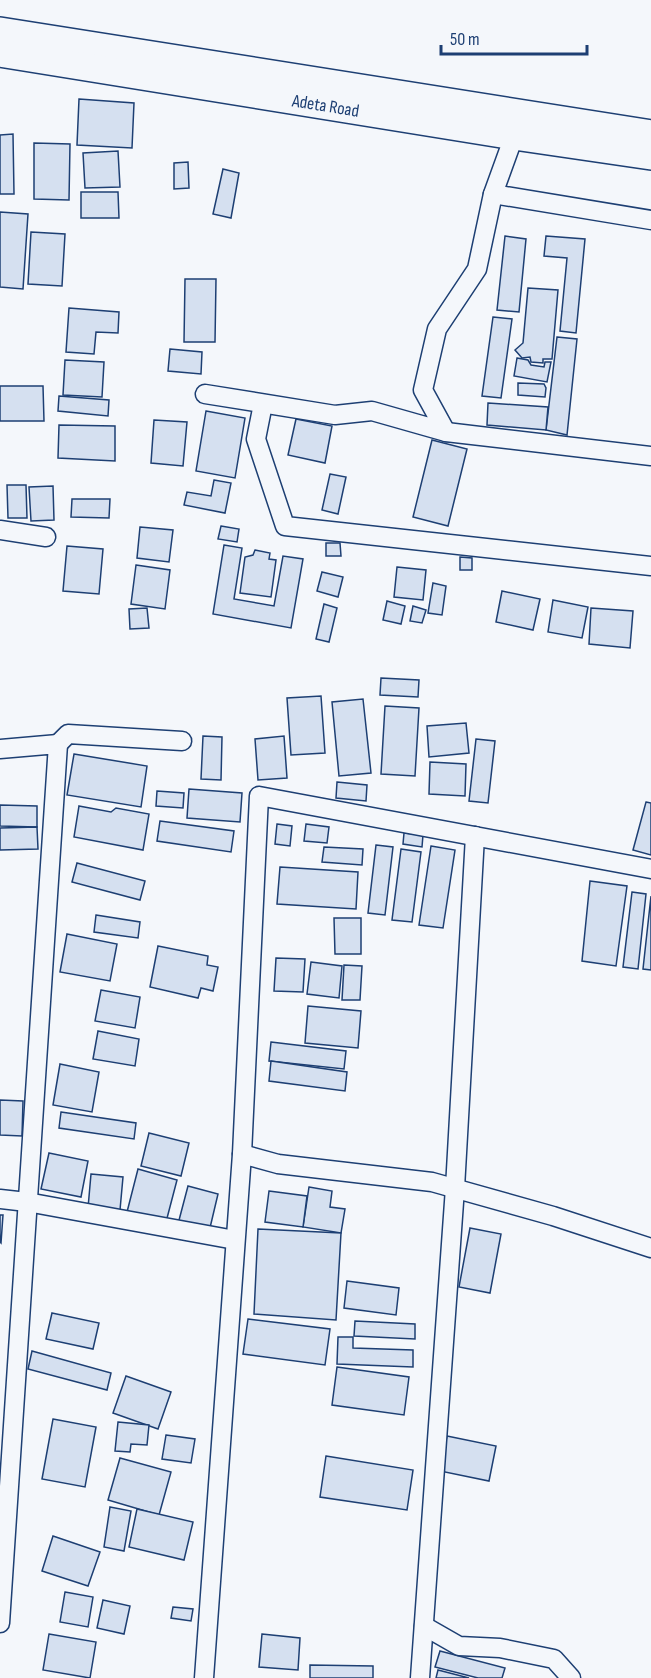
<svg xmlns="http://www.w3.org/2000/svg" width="651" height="1678" font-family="'Sofia Sans Condensed',sans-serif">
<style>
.building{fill:#d5e0f0;stroke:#1d3f73;stroke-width:1.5}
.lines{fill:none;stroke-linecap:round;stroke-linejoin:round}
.minor-casing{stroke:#1d3f73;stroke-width:21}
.primary-casing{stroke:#1d3f73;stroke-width:30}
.minor{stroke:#f4f7fb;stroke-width:18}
.primary{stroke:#f4f7fb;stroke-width:27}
.labels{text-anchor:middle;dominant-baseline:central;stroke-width:4.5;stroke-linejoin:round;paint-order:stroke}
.street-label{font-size:18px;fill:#1d3f73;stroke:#f4f7fb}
</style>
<rect width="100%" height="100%" fill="#f4f7fb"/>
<!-- building -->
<g class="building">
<polygon points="79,99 134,103 132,148 77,145"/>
<polygon points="13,134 14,194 0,194 0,135"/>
<polygon points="34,143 70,144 69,200 34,199"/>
<polygon points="118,151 120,187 85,188 83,153"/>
<polygon points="188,162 189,188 174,189 174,163"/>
<polygon points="223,169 239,173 231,218 213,214"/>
<polygon points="81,192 118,192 119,218 81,218"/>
<polygon points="0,212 28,214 23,289 0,287"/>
<polygon points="31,232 65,234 62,286 28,284"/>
<polygon points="505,236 526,239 519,312 497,310"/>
<polygon points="546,236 585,239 576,333 560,331 567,258 544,256"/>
<polygon points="185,279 216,279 215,342 184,342"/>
<polygon points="528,288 558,290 552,359 543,359 543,363 531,362 530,357 522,358 515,350 523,343"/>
<polygon points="69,308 119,312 118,333 96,332 94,354 66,352"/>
<polygon points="493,317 512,319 501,398 482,396"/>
<polygon points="557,337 577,339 567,435 546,430"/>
<polygon points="170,349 202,352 201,374 168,371"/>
<polygon points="517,358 528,360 531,365 544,367 545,362 551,362 547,382 514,376"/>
<polygon points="65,360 104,362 102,397 63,395"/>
<polygon points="518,383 544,384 546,388 545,397 518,395"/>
<polygon points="0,386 43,386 44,421 0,421"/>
<polygon points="59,396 109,400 108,416 58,411"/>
<polygon points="488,403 548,407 546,430 487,425"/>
<polygon points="206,411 245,418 235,478 196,471"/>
<polygon points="296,419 332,426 325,463 288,455"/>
<polygon points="154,420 187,422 183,466 151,463"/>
<polygon points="59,425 115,426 115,461 58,458"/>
<polygon points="432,440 467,449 448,526 413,517"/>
<polygon points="330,474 346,477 338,514 322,510"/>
<polygon points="214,480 231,483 225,513 184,505 187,492 211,496"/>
<polygon points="7,485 26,485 27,518 8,518"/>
<polygon points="53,486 54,520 31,521 29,487"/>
<polygon points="72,499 110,499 109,518 71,517"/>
<polygon points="221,526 239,529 237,542 218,539"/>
<polygon points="140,527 173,530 169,562 137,558"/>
<polygon points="326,543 340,543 341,556 326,556"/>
<polygon points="224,545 242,548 234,599 274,606 283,556 303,559 291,628 213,614"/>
<polygon points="67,546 103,549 99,594 63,591"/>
<polygon points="255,550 270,553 269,559 276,560 271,597 240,593 245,557 253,555"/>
<polygon points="460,557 472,558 472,570 460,570"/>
<polygon points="136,565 170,570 165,609 131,604"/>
<polygon points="397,567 426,570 423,600 394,597"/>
<polygon points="322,572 343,577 338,597 317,591"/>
<polygon points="433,583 446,586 442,615 428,613"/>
<polygon points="502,591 540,599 533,630 496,622"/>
<polygon points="553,600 588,607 582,638 548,632"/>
<polygon points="387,601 405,606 401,624 383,620"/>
<polygon points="324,604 337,608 329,642 316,639"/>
<polygon points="413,606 426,610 422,623 410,621"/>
<polygon points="147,608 149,628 130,629 129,609"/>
<polygon points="591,608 633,611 630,648 589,644"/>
<polygon points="381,678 419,680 418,697 380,695"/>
<polygon points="321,696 325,753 291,755 287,698"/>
<polygon points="363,699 371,773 339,776 332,702"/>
<polygon points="385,706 419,708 415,776 381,774"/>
<polygon points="466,723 469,753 429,757 427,726"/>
<polygon points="203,736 222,737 221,780 201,779"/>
<polygon points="284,736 287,778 258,780 255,739"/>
<polygon points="476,739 495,741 488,803 469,801"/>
<polygon points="74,754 147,766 141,807 67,795"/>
<polygon points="430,762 466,764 465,796 429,794"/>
<polygon points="337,782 367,785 366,801 336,798"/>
<polygon points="189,789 242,793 240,822 187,818"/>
<polygon points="157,791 184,793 183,808 156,806"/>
<polygon points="646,802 651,803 651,855 633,850"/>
<polygon points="0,805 37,806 37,827 0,826"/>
<polygon points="79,806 111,812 116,808 149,814 143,850 74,837"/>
<polygon points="160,821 234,831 231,852 157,841"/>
<polygon points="277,824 292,826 290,846 275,844"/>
<polygon points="306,824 329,827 327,843 304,841"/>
<polygon points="37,827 38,849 0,850 0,828"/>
<polygon points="404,833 423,835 422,847 403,844"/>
<polygon points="376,845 393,847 385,915 368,913"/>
<polygon points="431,846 455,850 443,928 419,925"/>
<polygon points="324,847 363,849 362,865 322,862"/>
<polygon points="401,849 421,852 412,922 392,920"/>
<polygon points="77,863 145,881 140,900 72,882"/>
<polygon points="280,867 358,872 356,909 277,904"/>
<polygon points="590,881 627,886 616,966 582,961"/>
<polygon points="632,892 646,894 638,969 623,967"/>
<polygon points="651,896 651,970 643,969"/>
<polygon points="96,915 140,922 138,938 94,932"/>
<polygon points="334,918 361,918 361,954 335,954"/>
<polygon points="67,934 117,944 110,981 60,972"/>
<polygon points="158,946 208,956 207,965 218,967 213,991 201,988 198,998 150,987"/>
<polygon points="276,958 305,959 303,992 274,991"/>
<polygon points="311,962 342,966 339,998 307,994"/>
<polygon points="344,965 362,966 360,1000 342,1000"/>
<polygon points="101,990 140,997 135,1028 95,1021"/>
<polygon points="308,1006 361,1011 358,1048 305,1043"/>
<polygon points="98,1031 139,1039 135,1066 93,1059"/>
<polygon points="271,1042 346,1051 344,1069 269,1061"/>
<polygon points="271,1061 347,1072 345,1091 269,1081"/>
<polygon points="60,1064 99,1072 92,1112 53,1105"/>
<polygon points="0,1100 23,1101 22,1136 0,1135"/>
<polygon points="61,1112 136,1123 134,1139 59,1128"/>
<polygon points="149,1133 189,1143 181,1176 141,1166"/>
<polygon points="49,1153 88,1161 81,1197 41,1189"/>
<polygon points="138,1169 177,1180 166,1222 127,1212"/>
<polygon points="91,1174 123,1177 120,1210 88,1208"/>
<polygon points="188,1186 218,1194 209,1232 178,1224"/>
<polygon points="309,1187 332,1191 330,1207 345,1209 341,1233 303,1227"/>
<polygon points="269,1191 307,1196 303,1227 265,1222"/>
<polygon points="0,1215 3,1215 1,1243 0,1242"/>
<polygon points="470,1228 501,1234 490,1293 459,1287"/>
<polygon points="258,1229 341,1233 336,1320 254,1314"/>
<polygon points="347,1281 399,1288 396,1315 344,1308"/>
<polygon points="52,1313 99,1323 93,1349 46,1339"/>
<polygon points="248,1319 330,1329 325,1365 243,1354"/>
<polygon points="355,1321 415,1324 415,1339 354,1336"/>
<polygon points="338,1337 353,1337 353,1348 413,1350 413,1367 337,1364"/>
<polygon points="32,1351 111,1373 107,1390 28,1369"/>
<polygon points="337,1367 409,1377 404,1415 332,1405"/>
<polygon points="126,1376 171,1392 158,1429 113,1413"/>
<polygon points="53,1419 96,1427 85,1487 42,1479"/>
<polygon points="118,1422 149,1425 147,1445 131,1444 130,1452 115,1451"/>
<polygon points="166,1435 195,1439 191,1463 162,1459"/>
<polygon points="447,1436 496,1446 489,1481 440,1471"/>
<polygon points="326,1456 413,1470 407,1510 320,1497"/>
<polygon points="120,1458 171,1472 159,1515 108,1500"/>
<polygon points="110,1507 131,1511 124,1551 104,1547"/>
<polygon points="137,1509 193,1522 184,1560 129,1547"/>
<polygon points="53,1536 100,1552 88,1586 42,1571"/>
<polygon points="65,1592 93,1597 88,1627 60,1622"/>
<polygon points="103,1600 130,1606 124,1634 97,1628"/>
<polygon points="173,1607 193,1609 191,1621 171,1618"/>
<polygon points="49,1634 96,1642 90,1678 43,1670"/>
<polygon points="262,1634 300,1638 298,1670 259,1667"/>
<polygon points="440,1651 505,1668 502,1678 478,1678 435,1667"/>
<polygon points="310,1665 373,1666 373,1678 310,1678"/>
<polygon points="438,1670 469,1678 436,1678"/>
</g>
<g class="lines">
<!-- minor casing -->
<g class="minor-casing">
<g id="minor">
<polyline points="493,194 651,220"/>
<polyline points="205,394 335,415 372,411 446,432 423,390 437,329 477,269 493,194 514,136"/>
<polyline points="263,404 256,439 285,526 651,566"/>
<polyline points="446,432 651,456"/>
<polyline points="0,530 46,537"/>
<polyline points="58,744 68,734 182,741"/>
<polyline points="0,749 58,744 0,1623"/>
<polyline points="242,1154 259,796 651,869"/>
<polyline points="0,1199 27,1202 235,1240"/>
<polyline points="424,1626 459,1646 500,1648 554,1659 571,1678"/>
<polyline points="204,1678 242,1154 278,1164 432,1182 553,1216 651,1248"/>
<polyline points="420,1678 455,1188 475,836"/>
</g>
</g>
<!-- primary casing -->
<g class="primary-casing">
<g id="primary">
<polyline points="0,31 651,134"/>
<path id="s1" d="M0 53 514 136 651 156"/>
</g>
</g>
<!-- minor -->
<use href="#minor" class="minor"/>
<!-- primary -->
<use href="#primary" class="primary"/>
</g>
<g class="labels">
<!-- street labels -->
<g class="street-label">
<text stroke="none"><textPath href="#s1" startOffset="330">Adeta Road</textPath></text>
</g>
</g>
<!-- scale -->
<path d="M441 45v9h146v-9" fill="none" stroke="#1d3f73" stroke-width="3"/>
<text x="450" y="45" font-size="18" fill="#1d3f73" stroke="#f4f7fb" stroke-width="4.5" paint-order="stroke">50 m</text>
</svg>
